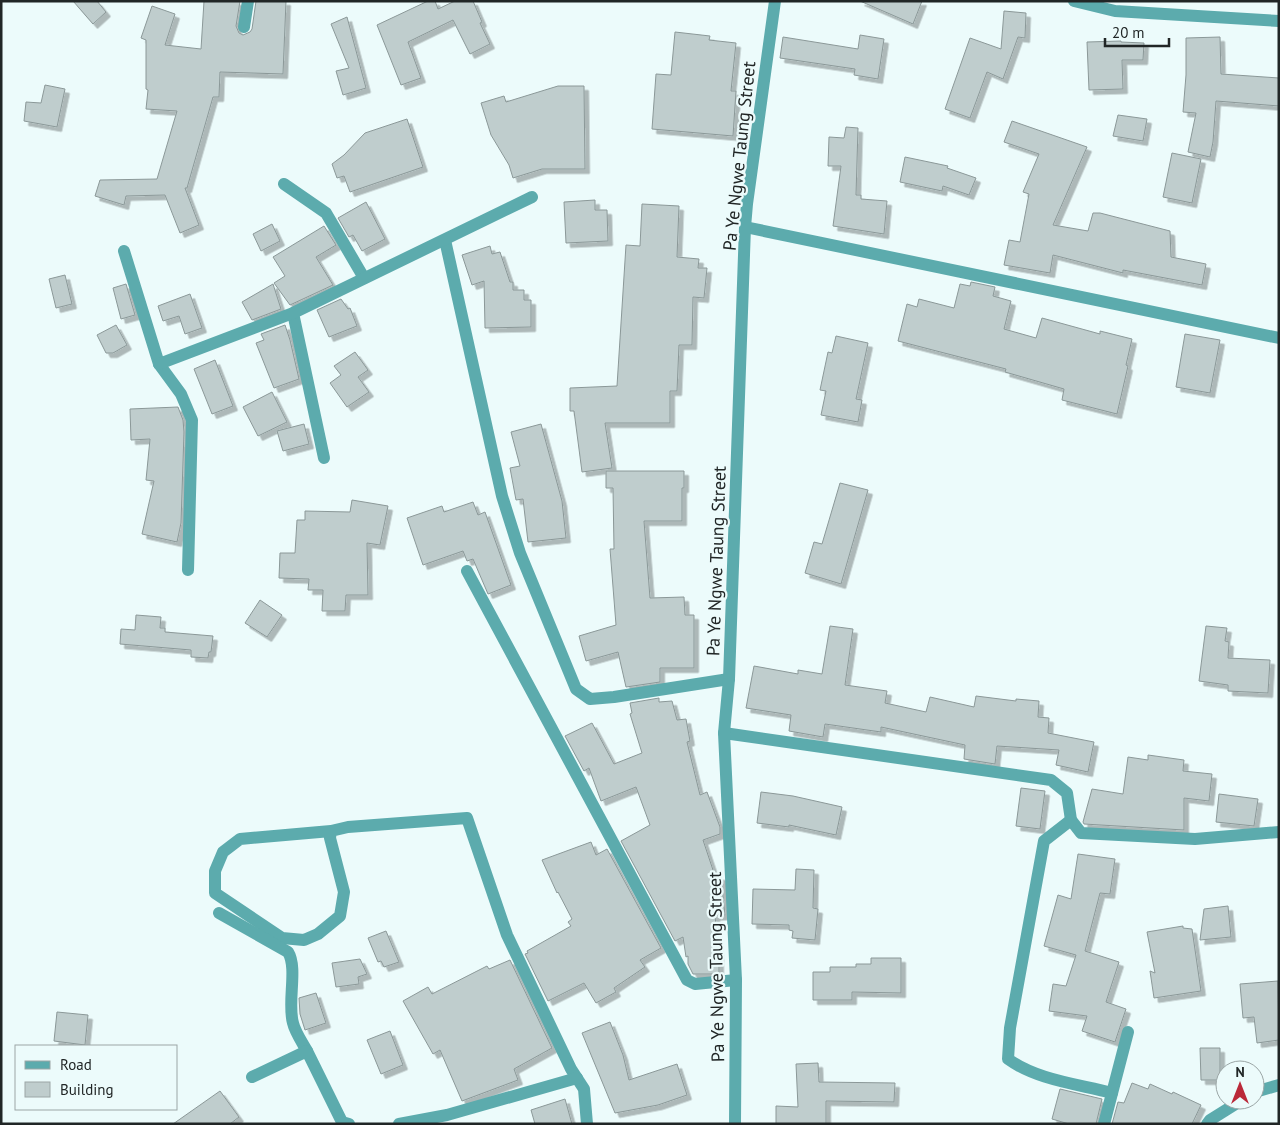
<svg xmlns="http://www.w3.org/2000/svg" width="1280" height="1125" font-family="'PT Sans',sans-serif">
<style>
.building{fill:#bfcdcd;stroke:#8b9898;filter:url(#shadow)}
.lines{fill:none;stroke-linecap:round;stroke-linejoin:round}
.street{stroke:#5cabad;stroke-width:12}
.labels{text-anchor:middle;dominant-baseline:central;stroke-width:4.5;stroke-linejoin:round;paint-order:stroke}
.street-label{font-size:18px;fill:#212626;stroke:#ecfbfb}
</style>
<defs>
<filter id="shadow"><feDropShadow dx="4.5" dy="4.5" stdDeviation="0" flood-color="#0004"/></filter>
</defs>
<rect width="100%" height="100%" fill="#ecfbfb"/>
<!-- building -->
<g class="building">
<polygon points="73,1 97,1 106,12 93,24"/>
<polygon points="204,1 240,1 236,26 239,33 243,35 250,32 252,29 256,1 286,1 283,74 220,72 219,97 213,97 187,188 185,188 199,225 180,233 165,195 126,196 124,205 95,196 100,180 157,179 177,111 146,109 148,90 146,89 146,40 141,38 152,6 175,14 165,45 201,49"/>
<polygon points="428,1 435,1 438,9 455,1 473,1 482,22 480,23 490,44 470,54 453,20 408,42 421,78 401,85 377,25"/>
<polygon points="860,1 922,1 913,24"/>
<polygon points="1004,11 1026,13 1025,38 1018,37 1003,79 987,72 970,118 945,109 970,38 1001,49"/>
<polygon points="347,17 366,88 343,95 336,71 349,68 331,24"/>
<polygon points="675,32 710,36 709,40 736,43 731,91 736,91 733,136 652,129 656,74 671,75"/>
<polygon points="860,35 884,39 878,79 854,75 855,69 780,58 783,37 858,49"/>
<polygon points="1220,37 1221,74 1279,78 1279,106 1216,101 1213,142 1210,157 1188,152 1196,113 1183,112 1186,75 1186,38"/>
<polygon points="1121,41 1121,42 1144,43 1143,60 1122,60 1123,89 1089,90 1087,42"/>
<polygon points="45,85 65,89 57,127 24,121 26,102 41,103"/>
<polygon points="558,86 584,86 585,169 542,169 513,178 509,165 491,135 481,103 504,96 506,102"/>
<polygon points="1118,115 1147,119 1143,141 1113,136"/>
<polygon points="407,119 423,167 350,192 344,176 337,178 332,164 344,155 365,133"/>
<polygon points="1012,121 1087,147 1053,225 1088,231 1093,213 1100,213 1170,231 1171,257 1206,264 1202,285 1123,270 1123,273 1053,255 1050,273 1004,265 1009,240 1020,242 1029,194 1023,192 1039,154 1004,142"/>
<polygon points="846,127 858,128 856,195 861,195 861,199 887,201 884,234 833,226 841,166 828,166 829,137 844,138"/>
<polygon points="1172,153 1201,159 1192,203 1163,197"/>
<polygon points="905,157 948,166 947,168 976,178 969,195 943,186 942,191 900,182"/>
<polygon points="595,200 595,210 607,210 608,241 566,243 564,202"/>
<polygon points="366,202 385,239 362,251 353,235 349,237 338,218"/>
<polygon points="642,204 679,206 677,257 699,259 698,268 707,268 704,298 693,297 692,345 679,345 677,391 670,391 670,423 605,423 612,468 582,472 574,411 570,411 570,388 617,386 626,245 640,246"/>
<polygon points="272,224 280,241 261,251 253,234"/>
<polygon points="324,226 336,245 316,257 333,285 290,305 274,283 285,276 273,257"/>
<polygon points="490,246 492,254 500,252 510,282 513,282 513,290 524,290 524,300 531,300 531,327 485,328 484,281 472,285 462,255"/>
<polygon points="65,275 72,304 56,308 49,279"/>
<polygon points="971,282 995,287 993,296 1011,301 1004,329 1036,338 1042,318 1100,334 1100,331 1132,339 1126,365 1128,366 1117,414 1062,400 1064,389 1005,372 1006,369 898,341 907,304 917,307 919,299 954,308 960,284 970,286"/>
<polygon points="126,284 135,315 121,319 113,288"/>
<polygon points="273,284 281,309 252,320 242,302"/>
<polygon points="190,294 202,328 185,334 179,316 163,321 158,306"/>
<polygon points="341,299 348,309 350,308 357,326 329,337 317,310"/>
<polygon points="116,325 127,345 113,353 106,353 97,335"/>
<polygon points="285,325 290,340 299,379 274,388 256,343 264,340 261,334"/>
<polygon points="1185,334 1220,340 1210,393 1176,387"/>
<polygon points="836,336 868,343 856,399 862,400 858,422 821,415 826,391 820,390 828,352 832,353"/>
<polygon points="355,352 368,370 358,377 369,392 347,407 330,383 341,375 334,366"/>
<polygon points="215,360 233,406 212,414 194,369"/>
<polygon points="272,392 287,422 258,436 243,407"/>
<polygon points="178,407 183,420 184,432 181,523 177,542 142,534 154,481 146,480 150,439 131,440 130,409"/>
<polygon points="304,424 309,444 283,451 277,431"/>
<polygon points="541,424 562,501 566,538 528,542 523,499 516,500 510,468 520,466 511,432"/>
<polygon points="606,471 684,471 684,488 682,488 682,521 644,521 650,598 684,597 685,615 694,615 694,668 660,668 660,682 626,687 618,652 586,661 579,636 616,625 610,549 614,549 613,488 606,488"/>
<polygon points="840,483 868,490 841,584 805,573 814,542 822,544"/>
<polygon points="352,500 388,506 380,545 367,543 368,595 346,595 345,611 322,611 323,590 308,590 309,579 279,578 280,553 295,553 297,520 305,520 305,511 350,512"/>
<polygon points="473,502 478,515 485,512 511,585 488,594 473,559 467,561 463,551 423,565 407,518 442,506 444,512"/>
<polygon points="260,600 282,615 267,637 245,623"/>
<polygon points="136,615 161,617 160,628 165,628 165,632 213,636 211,652 209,652 208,658 191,657 191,650 120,644 121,629 135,630"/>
<polygon points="830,626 853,629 845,685 887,691 885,703 926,712 930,697 974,707 976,696 1016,701 1016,699 1039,701 1038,717 1049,718 1048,733 1094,742 1088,772 1056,765 1059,750 997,746 995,764 964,759 965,745 881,727 881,732 825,724 823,737 789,731 791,715 746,708 754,666 798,674 798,670 822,674"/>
<polygon points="1206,626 1227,628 1225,641 1229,642 1228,658 1270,660 1268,693 1228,691 1228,685 1199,681"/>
<polygon points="659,698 659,702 672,701 677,720 686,719 690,741 687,742 700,795 707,792 720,827 720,834 703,840 715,876 721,876 725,915 715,916 719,952 719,974 693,974 688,964 688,956 686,957 683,937 675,941 621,841 650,825 636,787 601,801 589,768 584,771 565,736 592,723 614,764 642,753 630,714 632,713 630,703"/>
<polygon points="1148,755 1184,760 1183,771 1212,774 1209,801 1184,798 1184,830 1084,824 1083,822 1092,789 1123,794 1128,757 1148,760"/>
<polygon points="1021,788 1045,791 1040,829 1016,826"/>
<polygon points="761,792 793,796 842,807 836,835 789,825 789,827 757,823"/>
<polygon points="1219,794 1258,799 1254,826 1216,822"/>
<polygon points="591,842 596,855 607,849 661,948 640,960 645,967 614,988 616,992 596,1003 584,983 548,1001 525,954 528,953 527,951 571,926 568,922 572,919 558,892 557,893 542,860"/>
<polygon points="1078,854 1115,859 1110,894 1100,893 1085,951 1119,962 1106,1002 1126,1009 1115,1042 1082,1031 1087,1016 1049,1011 1053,984 1066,986 1076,955 1044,946 1058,895 1071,899"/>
<polygon points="796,869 814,870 813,908 818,909 815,940 792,938 793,931 789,930 789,925 752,924 753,889 795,890"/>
<polygon points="1228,906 1231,937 1200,940 1204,909"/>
<polygon points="1183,926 1183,928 1192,929 1201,991 1154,998 1150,971 1155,973 1147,932"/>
<polygon points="386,931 399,962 384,967 381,961 378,962 368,938"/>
<polygon points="871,958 901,958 901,993 852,992 852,1000 813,1000 813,972 830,972 830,967 856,967 856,964 871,964"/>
<polygon points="360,959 367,974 358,977 359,984 336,987 332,963"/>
<polygon points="510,960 552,1048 514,1069 518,1080 462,1101 440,1050 433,1054 403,1001 428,987 432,994 487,966 489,969"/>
<polygon points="1278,981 1279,1040 1257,1043 1254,1017 1243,1018 1240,984"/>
<polygon points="316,993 326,1023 305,1030 300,1014 299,998"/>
<polygon points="57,1012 88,1015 85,1045 54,1041"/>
<polygon points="610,1022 623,1055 629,1080 677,1064 687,1095 658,1105 615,1113 582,1033"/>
<polygon points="390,1031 403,1065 381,1074 367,1040"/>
<polygon points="1200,1048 1220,1048 1220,1080 1201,1080"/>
<polygon points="818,1063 819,1082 895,1083 894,1102 826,1101 826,1124 776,1124 776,1106 798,1107 796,1064"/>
<polygon points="1132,1083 1148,1089 1150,1084 1172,1094 1173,1092 1201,1105 1192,1124 1112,1124 1118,1102 1124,1103"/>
<polygon points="1060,1089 1102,1099 1096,1124 1069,1124 1052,1119"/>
<polygon points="220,1091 239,1117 230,1124 173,1124"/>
<polygon points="565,1099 572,1124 535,1124 531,1110"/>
</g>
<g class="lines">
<!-- street -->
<g class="street">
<polyline points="1074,1 1115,11 1279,21"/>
<polyline points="244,27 248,1"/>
<polyline points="284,184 326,213 364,278"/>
<polyline points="745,227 1279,338"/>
<polyline points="445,240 502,496 520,553 576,689 590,699 614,697 729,679"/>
<polyline points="124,251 159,364 181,394 192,420 188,570"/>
<polyline points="293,313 324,458"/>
<polyline points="159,364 293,313 532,197"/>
<polyline points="467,571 687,980 695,984 736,980"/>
<polyline points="724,733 1051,780 1067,793 1071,820 1081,833 1195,839 1279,832"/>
<path d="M1071 820 1044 841 1010 1028 1008 1059C1037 1080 1078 1084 1112 1093"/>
<polyline points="331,831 240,839 223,852 215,871 215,893 282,938 304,940 318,934 340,916 344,892 330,838 331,831 348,827 467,818 507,935 571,1069 584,1089 587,1124"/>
<path d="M219 913 288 952C298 968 287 1003 293 1023 295 1032 302 1042 307 1051"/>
<polyline points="252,1077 307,1051 342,1122 349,1124"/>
<polyline points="1255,1092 1279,1085"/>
<polyline points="399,1124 447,1115 577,1078"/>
<polyline points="735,1124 736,980 724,733 729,679 745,227 747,204 775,1"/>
<polyline points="1104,1124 1128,1032"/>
<polyline points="1207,1124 1210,1120 1242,1100"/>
</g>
</g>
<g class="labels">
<!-- street labels -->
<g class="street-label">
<text transform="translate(739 156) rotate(-84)">Pa Ye Ngwe Taung Street</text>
<text transform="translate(716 561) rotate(-88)">Pa Ye Ngwe Taung Street</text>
<text transform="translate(716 967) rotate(-91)">Pa Ye Ngwe Taung Street</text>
</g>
</g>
<!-- border -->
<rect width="1280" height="1125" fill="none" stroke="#212626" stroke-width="5"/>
<!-- legend -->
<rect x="15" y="1045" width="162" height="65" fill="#ecfbfb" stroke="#9ba6a6"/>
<rect x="25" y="1061" width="25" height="8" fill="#5cabad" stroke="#9ba6a6"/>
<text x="60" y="1070" font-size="15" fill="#212626">Road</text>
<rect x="25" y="1082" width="25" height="15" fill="#bfcdcd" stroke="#9ba6a6"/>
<text x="60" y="1095" font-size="15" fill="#212626">Building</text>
<!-- north arrow -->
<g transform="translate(1240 1085)"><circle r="24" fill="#ecfbfb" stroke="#9ba6a6"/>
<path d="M0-4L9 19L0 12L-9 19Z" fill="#ba2939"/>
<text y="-8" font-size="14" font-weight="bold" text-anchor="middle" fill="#212626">N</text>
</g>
<!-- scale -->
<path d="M1105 38v8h64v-8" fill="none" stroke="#212626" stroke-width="2.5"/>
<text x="1112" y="38" font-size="15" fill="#212626" stroke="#ecfbfb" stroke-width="4" paint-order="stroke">20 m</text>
</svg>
